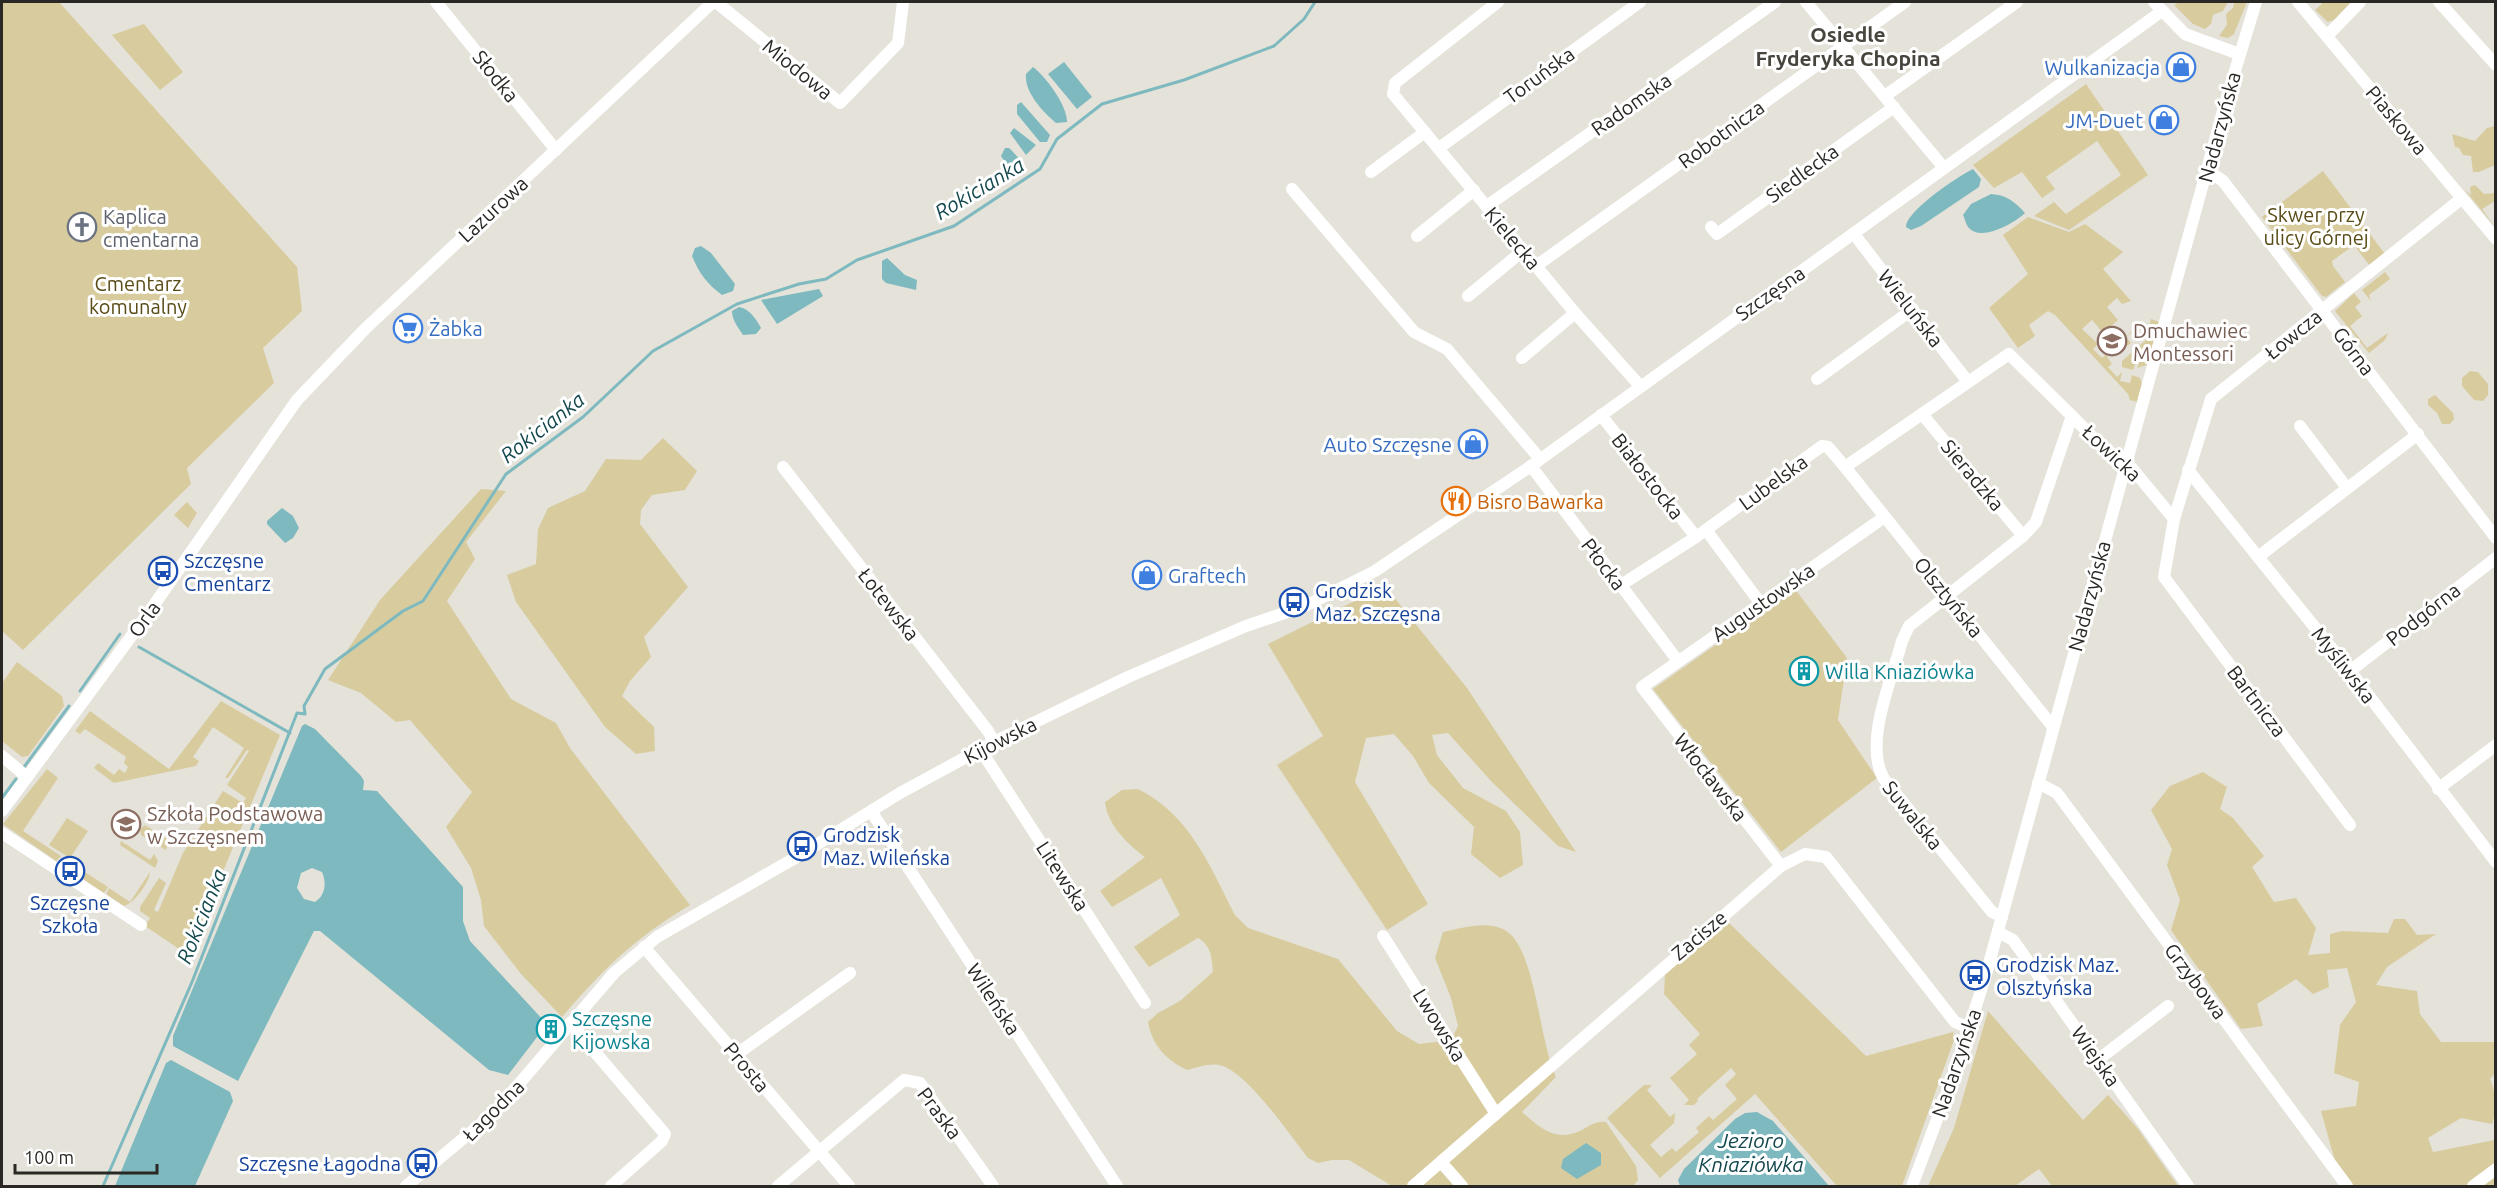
<svg xmlns="http://www.w3.org/2000/svg" width="2497" height="1188" font-family="Ubuntu,sans-serif">
<style>
.green{fill:#d8cc9f}
.water{fill:#7eb9bf;fill-rule:evenodd}
.lines{fill:none;stroke-linecap:round;stroke-linejoin:round}
.stream{stroke:#7eb9bf;stroke-width:3}
.minor{stroke:#fff;stroke-width:12}
.labels{text-anchor:middle;dominant-baseline:central;stroke-width:6;stroke-linejoin:round;paint-order:stroke}
.shop-label{font-size:20px;fill:#366cbe;stroke:#fff;text-anchor:end}
.street-label{font-size:20px;fill:#292825;stroke:#fff}
.park-label{font-size:20px;fill:#584b15;stroke:#fff}
.worship-label{font-size:20px;fill:#5b616d;stroke:#fff;text-anchor:start}
.education-label{font-size:20px;fill:#785e54;stroke:#fff;text-anchor:start}
.food-label{font-size:20px;fill:#c56008;stroke:#fff;text-anchor:start}
.transit-label{font-size:20px;fill:#164399;stroke:#fff;text-anchor:start}
.culture-label{font-size:20px;fill:#0d838f;stroke:#fff;text-anchor:start}
.neighbourhood-label{font-size:21px;font-weight:bold;fill:#46443c;stroke:#fff}
.water-label{font-size:21px;font-style:italic;fill:#12474d;stroke:#fff}
</style>
<rect width="100%" height="100%" fill="#e4e2d9"/>
<!-- green -->
<g class="green">
<polygon points="2,2 59,2 297,267 302,311 263,348 274,383 187,468 191,484 23,650 2,631"/>
<polygon points="2179,2 2228,2 2223,11 2213,15 2211,24 2205,29 2193,24 2174,5"/>
<polygon points="2234,2 2247,2 2234,34 2228,38 2219,36 2227,25 2226,14 2233,8"/>
<polygon points="2321,2 2351,2 2334,20 2328,22 2315,10 2322,4"/>
<polygon points="144,24 183,72 160,90 112,35"/>
<polygon points="2086,84 2148,175 2069,230 2034,216 2054,202 2066,214 2121,175 2097,141 2046,177 2055,189 2042,198 2022,172 1994,188 1973,165"/>
<polygon points="2495,126 2495,165 2479,172 2473,172 2471,156 2463,155 2459,148 2455,147 2452,134 2475,141 2487,128"/>
<polygon points="2323,171 2385,254 2370,266 2354,245 2332,261 2333,266 2345,282 2326,297 2322,296 2262,217"/>
<polygon points="2475,185 2484,194 2495,193 2495,201 2482,209 2495,227 2465,190 2471,195 2470,187"/>
<polygon points="2028,217 2069,232 2085,224 2123,252 2103,269 2131,301 2122,304 2117,298 2107,307 2118,320 2103,333 2092,320 2082,329 2098,344 2093,349 2102,358 2142,322 2137,337 2131,333 2126,337 2131,343 2127,346 2122,341 2117,344 2122,350 2120,353 2115,347 2106,355 2112,364 2108,367 2117,377 2122,372 2120,381 2130,383 2132,375 2140,378 2142,384 2137,402 2130,400 2128,394 2055,315 2048,311 2029,325 2035,336 2018,348 1989,308 2028,274 2003,235"/>
<polygon points="2385,272 2390,279 2369,295 2371,301 2362,290"/>
<polygon points="2354,293 2361,302 2355,307 2362,316 2350,326 2367,348 2388,333 2385,340 2369,353 2335,311"/>
<polygon points="2151,319 2159,322 2147,365 2137,368 2139,363 2136,362 2133,370 2122,367 2122,361 2137,348 2142,353 2139,346 2145,341"/>
<polygon points="2470,371 2478,372 2488,384 2488,395 2483,401 2474,400 2462,386 2462,378"/>
<polygon points="2435,395 2453,413 2454,419 2450,424 2442,424 2437,413 2428,405 2428,399"/>
<polygon points="663,438 697,471 685,490 652,495 641,510 640,524 688,587 644,637 651,657 630,681 622,696 654,727 655,751 636,754 605,727 516,602 507,575 536,564 538,529 548,508 585,491 606,459 641,460"/>
<path d="M481 489 506 491 466 542 475 559 447 601 511 699 556 723 570 748 690 905C635 938 604 968 562 1017L521 974 484 926 481 900 471 868 446 827 472 792 410 720 396 722 361 693 328 680 380 600Z"/>
<polygon points="187,502 197,513 188,528 174,515"/>
<polygon points="1385,586 1467,688 1576,852 1558,846 1491,781 1448,733 1432,735 1437,755 1463,788 1506,811 1520,832 1523,865 1500,878 1471,854 1474,827 1429,783 1413,756 1394,734 1366,738 1355,782 1428,904 1387,930 1277,765 1323,736 1268,644"/>
<polygon points="1795,589 1847,658 1838,720 1877,778 1781,852 1653,689"/>
<polygon points="17,662 62,696 64,706 28,756 22,757 2,741 2,683"/>
<polygon points="221,701 280,735 188,955 145,926 150,918 140,911 140,907 159,878 166,883 154,910 158,912 183,853 223,791 243,803 246,798 227,785 249,751 247,750 228,778 225,778 244,748 213,727 193,757 199,761 196,766 114,783 94,768 98,763 114,775 119,769 125,773 128,767 124,763 126,757 85,729 80,734 75,731 90,711 169,769"/>
<polygon points="47,769 58,778 23,831 61,856 56,861 3,824"/>
<path d="M2203 772 2227 787 2220 809 2233 818 2264 856 2252 867 2274 902 2296 898 2316 928 2308 955 2330 953V934L2342 931 2388 933 2394 919H2405L2417 935 2436 934 2387 967 2376 985 2417 991 2420 1014 2441 1042H2495V1073L2490 1079C2496 1092 2497 1111 2492 1124L2461 1118 2428 1138 2433 1152 2495 1140V1186H2354L2335 1161 2321 1111 2356 1106 2359 1082 2334 1073 2340 1025 2356 1002 2347 968 2327 970 2329 987 2313 994 2296 979 2257 1004 2263 1026 2241 1029 2171 930 2180 900 2167 865 2172 849 2151 810 2170 786Z"/>
<path d="M1138 789C1191 816 1209 865 1235 915L1248 928 1338 959 1397 1031 1419 1044 1451 1040 1458 1026 1451 998 1435 958 1443 932C1462 928 1493 918 1510 934 1536 957 1540 1044 1556 1077L1522 1112C1540 1128 1555 1142 1580 1131 1590 1126 1595 1121 1606 1122L1636 1166 1638 1180 1633 1186H1392L1349 1160H1332L1318 1163 1308 1158C1289 1134 1250 1076 1223 1066 1211 1062 1199 1067 1187 1070 1166 1060 1152 1045 1148 1022L1158 1013 1180 1001 1213 972C1212 958 1211 945 1198 938L1149 967 1134 947 1180 915 1161 878 1112 907 1100 891 1145 857C1128 845 1107 824 1105 802L1122 790Z"/>
<polygon points="67,818 88,831 70,858 49,845"/>
<polygon points="145,825 169,840 166,850 141,835 140,829"/>
<polygon points="121,841 150,860 154,854 158,861 155,868 120,845"/>
<polygon points="69,862 108,887 104,893 66,868"/>
<path d="M150 872C150 881 135 903 124 906L106 894 109 888 130 902Z"/>
<polygon points="1726,920 1866,1056 1953,1032 1954,1040 1902,1186 1837,1186 1755,1094 1660,1178 1607,1118 1644,1085 1652,1085 1647,1090 1670,1117 1675,1113 1674,1123 1650,1145 1661,1157 1672,1148 1676,1152 1699,1132 1696,1128 1709,1116 1713,1120 1737,1099 1725,1085 1736,1074 1731,1068 1697,1099 1698,1101 1694,1105 1684,1105 1689,1100 1670,1078 1697,1054 1689,1045 1700,1034 1664,994 1665,974"/>
<polygon points="1988,1011 2083,1120 2108,1095 2138,1129 2178,1186 2052,1186 2039,1169 2015,1186 1928,1186 1954,1128"/>
</g>
<!-- water -->
<g class="water">
<polygon points="1064,62 1092,97 1077,109 1048,74"/>
<path d="M1033 67C1046 77 1067 105 1067 122L1056 123C1043 112 1024 92 1026 74Z"/>
<polygon points="1021,102 1050,135 1047,142 1040,142 1017,114 1017,105"/>
<polygon points="1014,128 1036,145 1026,155 1010,133"/>
<path d="M1005 148H1009C1014 153 1023 161 1021 168L1018 170 1008 166 1001 156Z"/>
<path d="M1973 169 1981 179 1979 187 1921 226 1911 230 1906 227C1905 212 1958 176 1973 169Z"/>
<path d="M1991 194C2007 195 2015 202 2025 213 2015 223 1981 242 1969 228 1966 225 1965 219 1963 215L1971 204Z"/>
<path d="M701 246 711 253 735 284 733 291 722 295C707 284 699 273 692 256L695 248Z"/>
<polygon points="887,258 905,275 917,280 916,290 886,283 882,279 882,261"/>
<polygon points="819,289 823,296 777,324 761,300"/>
<path d="M739 307C750 309 756 319 761 328L756 334 743 335C738 327 732 320 732 311Z"/>
<polygon points="282,508 293,516 299,528 293,538 285,543 267,524 267,521"/>
<path d="M305 724 315 729 361 776 364 781 363 790 377 791 463 887V921L470 941 545 1022 544 1028 508 1075 489 1070 320 931H314L238 1081 173 1046V1036L302 726ZM312 868 322 872C327 883 325 896 315 902L304 899 297 888 301 873Z"/>
<polygon points="171,1060 230,1092 233,1101 195,1186 115,1186 166,1063"/>
<polygon points="1757,1112 1773,1121 1829,1186 1680,1186 1678,1180 1684,1169 1735,1119 1745,1113"/>
<polygon points="1586,1143 1601,1153 1601,1165 1577,1179 1561,1168 1563,1159"/>
</g>
<g class="lines">
<!-- stream -->
<g class="stream">
<polyline points="139,647 290,733"/>
<polyline points="80,691 120,634"/>
<polyline points="24,767 69,706"/>
<polyline points="2,798 16,779"/>
<polyline points="103,1186 192,982 297,713 305,714 304,706 325,669 403,611 423,601 506,474 583,417 653,351 737,304 799,284 826,279 857,260 954,226 1040,169 1057,139 1102,104 1184,80 1274,46 1304,19 1315,2"/>
</g>
<!-- minor -->
<g class="minor">
<polyline points="436,2 556,150"/>
<polyline points="716,2 840,103 898,43 903,2"/>
<polyline points="1498,2 1395,83 1393,94 1575,313 1640,386"/>
<polyline points="1806,2 1944,168"/>
<polyline points="2154,2 2185,34 2239,54"/>
<polyline points="2298,2 2496,239"/>
<polyline points="2439,2 2496,65"/>
<polyline points="2327,36 2360,2"/>
<polyline points="1885,96 2017,2"/>
<polyline points="1439,148 1640,2"/>
<polyline points="2207,170 2223,181 2496,538"/>
<polyline points="1371,172 1425,132"/>
<polyline points="1292,189 1414,332 1447,349 1540,459"/>
<polyline points="1487,206 1775,2"/>
<polyline points="1711,227 1717,234 1894,107"/>
<polyline points="1854,234 1968,382"/>
<polyline points="1417,236 1474,190"/>
<polyline points="1536,266 1905,2"/>
<polyline points="1468,296 1524,250"/>
<polyline points="1522,358 1575,313"/>
<polyline points="1817,379 1913,309"/>
<polyline points="1922,414 2023,536"/>
<polyline points="1601,415 1696,537"/>
<polyline points="2072,416 2111,456 2126,461 2174,519"/>
<polyline points="2300,426 2347,488"/>
<polyline points="1531,466 1678,661"/>
<polyline points="783,467 988,731 994,742"/>
<polyline points="1845,467 2053,727"/>
<polyline points="2188,470 2350,671 2496,862"/>
<polyline points="1706,530 1761,604"/>
<polyline points="2258,557 2418,434"/>
<path d="M1621 585 1696 537 1822 446 1828 447 1845 467 2009 354 2072 416 2036 522 2023 536 1909 626 1902 641C1892 679 1863 743 1884 779L1992 912 2002 917"/>
<polyline points="2350,671 2496,558"/>
<polyline points="980,749 1145,1003"/>
<polyline points="2,756 27,777"/>
<polyline points="2038,783 2057,793 2347,1186"/>
<polyline points="2438,789 2496,745"/>
<polyline points="2,811 147,615 297,400 365,329 713,2"/>
<polyline points="871,811 1117,1186"/>
<polyline points="2350,825 2164,577 2174,519 2211,399 2461,199"/>
<polyline points="2,833 141,925"/>
<polyline points="1781,866 1642,687 1883,518"/>
<polyline points="1998,932 2013,940 2188,1186"/>
<polyline points="1383,936 1496,1114"/>
<polyline points="644,947 849,1186"/>
<polyline points="570,1023 665,1134 662,1141 611,1186"/>
<polyline points="737,1054 850,973"/>
<polyline points="2099,1059 2168,1006"/>
<polyline points="1441,1162 1462,1186"/>
<polyline points="406,1186 494,1113 614,973 657,937 795,858 900,793 994,742 1128,677 1246,626 1305,606 1375,571 1531,466 2162,11"/>
<polyline points="778,1186 904,1080 920,1083 993,1186"/>
<polyline points="1413,1186 1781,866 1805,854 1826,857 1955,1022 1969,1028"/>
<polyline points="1912,1186 1954,1074 1985,978 2224,107 2256,2"/>
<polyline points="2473,1186 2496,1169"/>
</g>
</g>
<!-- icons -->
<defs>
<g id="shop-ring" transform="scale(1.5)"><circle r="9.5" fill="#fff" stroke="#3f7fe0" stroke-width="1.5"/><path d="M-5-2.5h2.3a2.7 3.5 0 0 1 5.4 0H5L5.5 6h-11ZM-1.5-2.5h3a1.5 2.3 0 0 0-3 0Z" fill="#3f7fe0"/></g>
<g id="church-ring" transform="scale(1.5)"><circle r="9.5" fill="#fff" stroke="#6b7280" stroke-width="1.5"/><path d="M-1.2-6h2.4v3.5h3.3v2.4h-3.3V6h-2.4V-.1h-3.3v-2.4h3.3Z" fill="#6b7280"/></g>
<g id="supermarket-ring" transform="scale(1.5)"><circle r="9.5" fill="#fff" stroke="#3f7fe0" stroke-width="1.5"/><path d="M-6-5.5h2.5l.6 2H6L4.5 2H-2.5L-4.4-4H-6ZM-1.5 3.2a1.3 1.3 0 1 0 .1 0ZM3 3.2a1.3 1.3 0 1 0 .1 0Z" fill="#3f7fe0"/></g>
<g id="school-ring" transform="scale(1.5)"><circle r="9.5" fill="#fff" stroke="#8d6e63" stroke-width="1.5"/><path d="M0-5L7-2L0 1L-7-2ZM-4 1L0 2.5L4 1V4Q0 6-4 4Z" fill="#8d6e63"/></g>
<g id="restaurant-ring" transform="scale(1.5)"><circle r="9.5" fill="#fff" stroke="#e8710a" stroke-width="1.5"/><path d="M-5-6h1v4h1v-4h1v4h1v-4h1v5L-1.5 .5V6h-2V.5L-5-1ZM5-6V6H3V1.5H1.5Q1.5-4 5-6Z" fill="#e8710a"/></g>
<g id="bus-ring" transform="scale(1.5)"><circle r="9.5" fill="#fff" stroke="#1a4fb4" stroke-width="1.5"/><path d="M-5-6H5V4H4V6H2V4H-2V6H-4V4H-5ZM-3.5-4V0h7V-4ZM-3.5 1.2v1.5H-2V1.2ZM2 1.2v1.5H3.5V1.2Z" fill="#1a4fb4"/></g>
<g id="building-ring" transform="scale(1.5)"><circle r="9.5" fill="#fff" stroke="#0f9aa8" stroke-width="1.5"/><path d="M-4-6H4V6H1V3H-1V6H-4ZM-2.5-4.3h1.7v1.8h-1.7ZM.8-4.3h1.7v1.8H.8ZM-2.5-1h1.7V.8h-1.7ZM.8-1h1.7V.8H.8Z" fill="#0f9aa8"/></g>
</defs>
<g fill-rule="evenodd">
<use href="#shop-ring" x="2181" y="67"/>
<use href="#shop-ring" x="2164" y="120"/>
<use href="#church-ring" x="82" y="227"/>
<use href="#supermarket-ring" x="408" y="328"/>
<use href="#school-ring" x="2112" y="341"/>
<use href="#shop-ring" x="1473" y="444"/>
<use href="#restaurant-ring" x="1456" y="501"/>
<use href="#bus-ring" x="163" y="571"/>
<use href="#shop-ring" x="1147" y="575"/>
<use href="#bus-ring" x="1294" y="602"/>
<use href="#building-ring" x="1804" y="671"/>
<use href="#school-ring" x="126" y="824"/>
<use href="#bus-ring" x="802" y="846"/>
<use href="#bus-ring" x="70" y="871"/>
<use href="#bus-ring" x="1975" y="975"/>
<use href="#building-ring" x="551" y="1029"/>
<use href="#bus-ring" x="422" y="1163"/>
</g>
<g class="labels">
<!-- shop labels -->
<g class="shop-label">
<text x="2160" y="67">Wulkanizacja</text>
<text x="2143" y="120">JM-Duet</text>
<text x="429" y="328" text-anchor="start">Żabka</text>
<text x="1452" y="444">Auto Szczęsne</text>
<text x="1168" y="575" text-anchor="start">Graftech</text>
</g>
<!-- street labels -->
<g class="street-label">
<text transform="translate(798 69) rotate(39)">Miodowa</text>
<text transform="translate(1539 75) rotate(-36)">Toruńska</text>
<text transform="translate(496 76) rotate(51)">Słodka</text>
<text transform="translate(1631 104) rotate(-35)">Radomska</text>
<text transform="translate(2397 120) rotate(50)">Piaskowa</text>
<text transform="translate(2219 127) rotate(-75)">Nadarzyńska</text>
<text transform="translate(1721 134) rotate(-36)">Robotnicza</text>
<text transform="translate(1802 173) rotate(-36)">Siedlecka</text>
<text transform="translate(493 209) rotate(-43)">Lazurowa</text>
<text transform="translate(1513 238) rotate(50)">Kielecka</text>
<text transform="translate(1770 293) rotate(-35)">Szczęsna</text>
<text transform="translate(1911 308) rotate(52)">Wieluńska</text>
<text transform="translate(2293 334) rotate(-39)">Łowcza</text>
<text transform="translate(2354 351) rotate(53)">Górna</text>
<text transform="translate(2112 453) rotate(43)">Łowicka</text>
<text transform="translate(1973 475) rotate(50)">Sieradzka</text>
<text transform="translate(1648 476) rotate(52)">Białostocka</text>
<text transform="translate(1773 482) rotate(-36)">Lubelska</text>
<text transform="translate(1604 564) rotate(53)">Płocka</text>
<text transform="translate(2089 596) rotate(-75)">Nadarzyńska</text>
<text transform="translate(1949 597) rotate(51)">Olsztyńska</text>
<text transform="translate(1763 602) rotate(-35)">Augustowska</text>
<text transform="translate(889 604) rotate(52)">Łotewska</text>
<text transform="translate(2423 614) rotate(-38)">Podgórna</text>
<text transform="translate(144 619) rotate(-54)">Orla</text>
<text transform="translate(2344 665) rotate(52)">Myśliwska</text>
<text transform="translate(2257 701) rotate(53)">Bartnicza</text>
<text transform="translate(1000 740) rotate(-27)">Kijowska</text>
<text transform="translate(1711 777) rotate(52)">Włocławska</text>
<text transform="translate(1913 815) rotate(51)">Suwalska</text>
<text transform="translate(1063 876) rotate(57)">Litewska</text>
<text transform="translate(1699 935) rotate(-40)">Zacisze</text>
<text transform="translate(2196 981) rotate(53)">Grzybowa</text>
<text transform="translate(994 999) rotate(57)">Wileńska</text>
<text transform="translate(1440 1025) rotate(58)">Lwowska</text>
<text transform="translate(2096 1056) rotate(55)">Wiejska</text>
<text transform="translate(1956 1063) rotate(-71)">Nadarzyńska</text>
<text transform="translate(747 1067) rotate(50)">Prosta</text>
<text transform="translate(493 1110) rotate(-45)">Łagodna</text>
<text transform="translate(940 1113) rotate(53)">Praska</text>
</g>
<!-- park labels -->
<g class="park-label">
<text x="2316" y="214">Skwer przy<tspan x="2316" dy="23">ulicy Górnej</tspan></text>
<text x="138" y="283">Cmentarz<tspan x="138" dy="23">komunalny</tspan></text>
</g>
<!-- worship labels -->
<g class="worship-label">
<text x="103" y="216">Kaplica<tspan x="103" dy="23">cmentarna</tspan></text>
</g>
<!-- education labels -->
<g class="education-label">
<text x="2133" y="330">Dmuchawiec<tspan x="2133" dy="23">Montessori</tspan></text>
<text x="147" y="813">Szkoła Podstawowa<tspan x="147" dy="23">w Szczęsnem</tspan></text>
</g>
<!-- food labels -->
<g class="food-label">
<text x="1477" y="501">Bisro Bawarka</text>
</g>
<!-- transit labels -->
<g class="transit-label">
<text x="184" y="560">Szczęsne<tspan x="184" dy="23">Cmentarz</tspan></text>
<text x="1315" y="590">Grodzisk<tspan x="1315" dy="23">Maz. Szczęsna</tspan></text>
<text x="823" y="834">Grodzisk<tspan x="823" dy="23">Maz. Wileńska</tspan></text>
<text x="70" y="902" text-anchor="middle">Szczęsne<tspan x="70" dy="23">Szkoła</tspan></text>
<text x="1996" y="964">Grodzisk Maz.<tspan x="1996" dy="23">Olsztyńska</tspan></text>
<text x="401" y="1163" text-anchor="end">Szczęsne Łagodna</text>
</g>
<!-- culture labels -->
<g class="culture-label">
<text x="1825" y="671">Willa Kniaziówka</text>
<text x="572" y="1018">Szczęsne<tspan x="572" dy="23">Kijowska</tspan></text>
</g>
<!-- neighbourhood labels -->
<g class="neighbourhood-label">
<text x="1848" y="34">Osiedle<tspan x="1848" dy="24">Fryderyka Chopina</tspan></text>
</g>
<!-- water labels -->
<g class="water-label">
<text transform="translate(979 188) rotate(-31)">Rokicianka</text>
<text transform="translate(542 427) rotate(-38)">Rokicianka</text>
<text transform="translate(201 916) rotate(-68)">Rokicianka</text>
<text x="1751" y="1140">Jezioro<tspan x="1751" dy="24">Kniaziówka</tspan></text>
</g>
</g>
<!-- border -->
<rect width="2497" height="1188" fill="none" stroke="#292825" stroke-width="6"/>
<!-- scale -->
<path d="M15 1164v9h142v-9" fill="none" stroke="#292825" stroke-width="3"/>
<text x="24" y="1164" font-size="18" fill="#292825" stroke="#ffffff" stroke-width="4.5" paint-order="stroke">100 m</text>
</svg>
